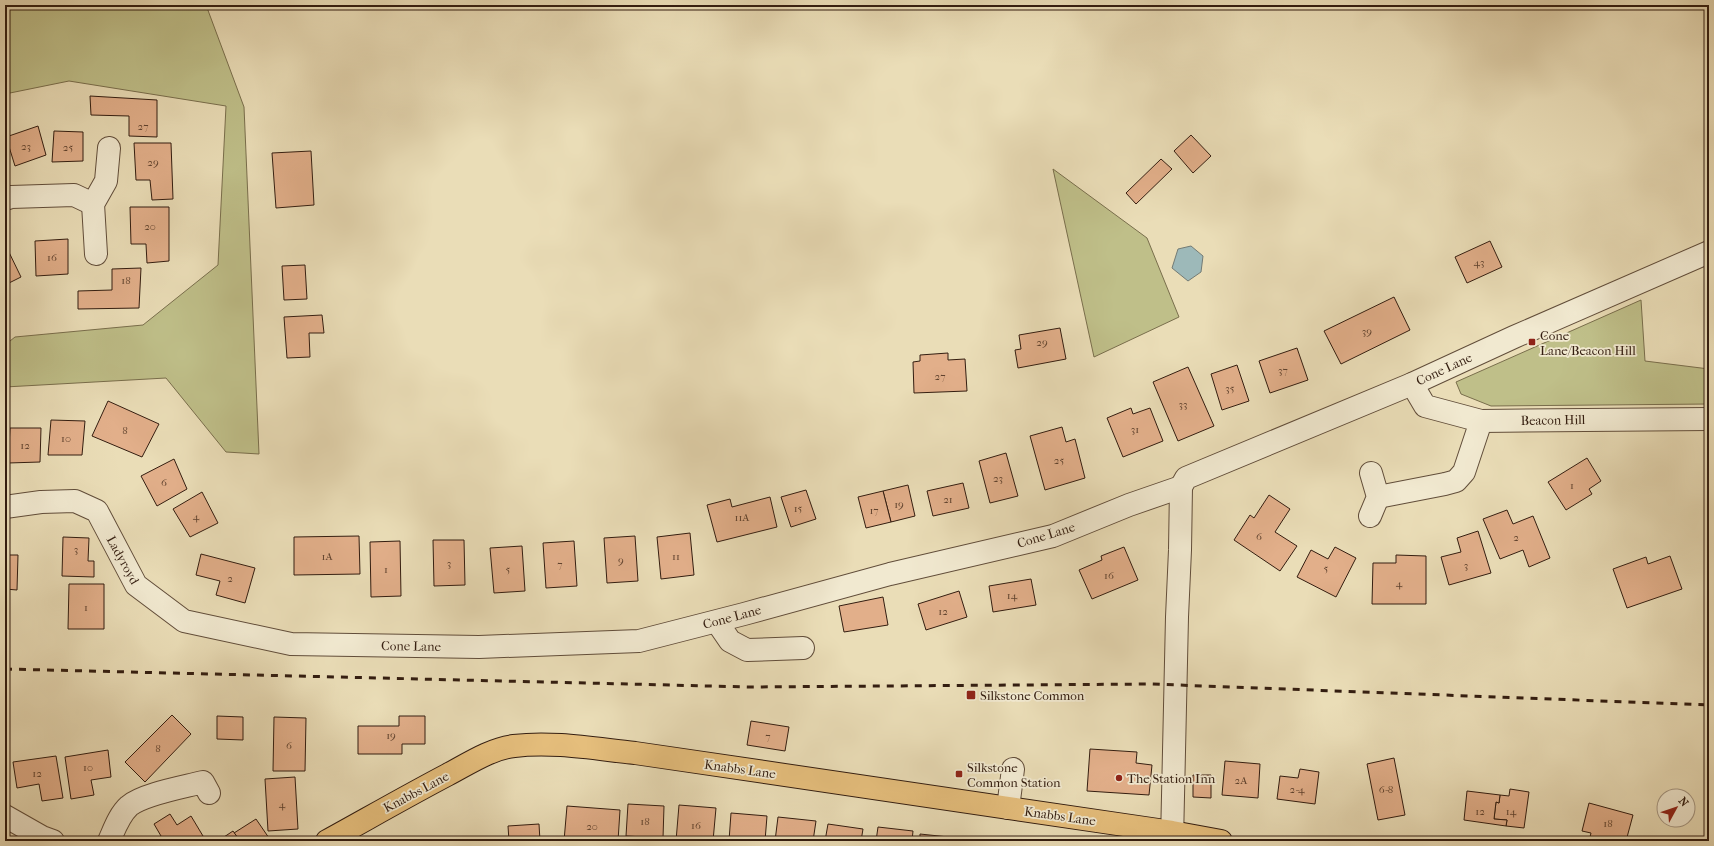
<svg xmlns="http://www.w3.org/2000/svg" width="1714" height="846" font-family="'IM FELL French Canon',serif">
<style>
.green{fill:#bfbf89;stroke:#796e4c}
.water{fill:#9db9b9;stroke:#737b75}
.building{fill:#e2af8a;stroke:#331d10}
.lines{fill:none;stroke-linecap:round;stroke-linejoin:round}
.minor-casing{stroke:#614d3a;stroke-width:24}
.major-casing{stroke:#331d10;stroke-width:24}
.minor{stroke:#f1e9d0;stroke-width:22}
.major{stroke:#e5be7c;stroke-width:22}
.rail{stroke:#331d10;stroke-width:3;stroke-dasharray:7 7;stroke-linecap:butt}
.poi-dot{fill:#8f2418;stroke:#f1e9d0;stroke-width:1.5}
.labels{text-anchor:middle;dominant-baseline:central;stroke-width:3.5;stroke-linejoin:round;paint-order:stroke}
.number-label{font-size:11px;fill:#5f422e}
.poi-label{font-size:13px;fill:#331d10;stroke:#f1e9d0;text-anchor:start}
.street-label{font-size:13px;fill:#331d10;stroke:#f1e9d0}
</style>
<rect width="100%" height="100%" fill="#eaddb7"/>
<filter id="stains"><feTurbulence type="fractalNoise" baseFrequency=".005" numOctaves="4"/><feColorMatrix values="0 0 0 0 .2 0 0 0 0 .09 0 0 0 0 .02 0 0 0 .5 -.17"/></filter>
<radialGradient id="worn" r=".72"><stop offset=".6" stop-color="#630" stop-opacity="0"/><stop offset="1" stop-color="#630" stop-opacity=".3"/></radialGradient>
<!-- green -->
<g class="green">
<polygon points="5,5 206,5 244,107 259,454 226,452 166,378 5,387 5,345 15,337 143,325 218,265 226,106 69,81 5,94"/>
<polygon points="1053,169 1147,238 1179,317 1094,357"/>
<polygon points="1641,300 1645,361 1709,369 1709,404 1491,406 1461,394 1456,382"/>
</g>
<!-- water -->
<polygon class="water" points="1191,246 1203,256 1201,272 1188,281 1172,268 1178,249"/>
<!-- building -->
<g class="building">
<polygon points="90,96 157,100 157,137 129,136 129,116 91,115"/>
<polygon points="38,126 46,155 15,166 6,137"/>
<polygon points="54,131 83,132 83,161 52,162"/>
<polygon points="1191,135 1211,156 1193,173 1174,151"/>
<polygon points="134,143 171,143 173,199 152,200 150,180 136,180"/>
<polygon points="311,151 314,205 276,208 272,153"/>
<polygon points="1161,159 1172,169 1136,204 1126,193"/>
<polygon points="130,207 169,207 169,261 147,263 146,244 131,244"/>
<polygon points="68,239 68,274 36,276 35,241"/>
<polygon points="1490,241 1502,267 1467,283 1455,257"/>
<polygon points="5,244 21,277 5,285"/>
<polygon points="305,265 307,299 284,300 282,266"/>
<polygon points="141,268 139,308 78,309 78,291 112,290 112,269"/>
<polygon points="1394,297 1410,330 1341,364 1324,331"/>
<polygon points="322,315 324,333 309,333 310,357 287,358 284,317"/>
<polygon points="1060,328 1066,359 1018,368 1015,350 1021,349 1019,335"/>
<polygon points="1297,348 1308,380 1270,393 1259,361"/>
<polygon points="948,353 948,360 965,359 967,391 914,393 913,362 920,361 920,355"/>
<polygon points="1237,365 1249,401 1222,410 1211,374"/>
<polygon points="1188,367 1214,426 1178,441 1153,382"/>
<polygon points="108,401 159,424 142,457 92,436"/>
<polygon points="1131,408 1133,414 1150,408 1163,441 1123,457 1107,418"/>
<polygon points="51,420 85,421 82,455 48,455"/>
<polygon points="1062,427 1066,442 1075,439 1085,478 1045,490 1030,436"/>
<polygon points="10,428 41,428 40,462 8,463"/>
<polygon points="1006,453 1018,496 990,503 979,461"/>
<polygon points="1587,458 1601,481 1589,489 1592,494 1566,510 1548,482"/>
<polygon points="174,459 187,489 157,506 141,476"/>
<polygon points="963,483 969,508 933,516 927,491"/>
<polygon points="908,485 915,516 891,522 883,491"/>
<polygon points="806,490 816,519 791,527 781,497"/>
<polygon points="883,491 891,522 866,528 858,497"/>
<polygon points="202,492 218,523 190,537 173,509"/>
<polygon points="1269,495 1290,509 1275,532 1297,546 1280,571 1234,540 1250,515 1254,518"/>
<polygon points="770,497 777,527 717,542 707,505 730,499 732,507"/>
<polygon points="1507,510 1513,524 1533,516 1550,558 1529,567 1523,550 1500,559 1483,519"/>
<polygon points="1478,531 1491,573 1449,585 1441,557 1461,552 1457,538"/>
<polygon points="690,533 694,575 661,579 657,537"/>
<polygon points="359,536 360,574 294,575 294,537"/>
<polygon points="635,536 638,581 607,583 604,538"/>
<polygon points="63,537 89,538 88,561 94,561 94,577 62,576"/>
<polygon points="433,540 464,540 465,585 434,586"/>
<polygon points="400,541 401,596 371,597 370,542"/>
<polygon points="574,541 577,586 546,588 543,543"/>
<polygon points="522,546 525,591 494,593 490,548"/>
<polygon points="1124,547 1138,580 1092,599 1079,570 1102,560 1101,556"/>
<polygon points="1335,547 1356,558 1336,597 1297,577 1311,550 1328,559"/>
<polygon points="201,554 255,568 245,603 216,595 220,581 196,575"/>
<polygon points="5,555 18,555 17,590 5,589"/>
<polygon points="1396,555 1426,556 1426,604 1372,604 1373,563 1396,563"/>
<polygon points="1670,556 1682,589 1627,608 1613,569 1646,557 1648,564"/>
<polygon points="1031,579 1036,605 993,612 989,586"/>
<polygon points="69,584 104,584 104,629 68,629"/>
<polygon points="959,591 967,617 926,630 918,604"/>
<polygon points="883,597 888,625 844,632 839,606"/>
<polygon points="172,715 191,734 145,782 125,762"/>
<polygon points="217,716 243,717 243,740 217,739"/>
<polygon points="399,716 425,716 425,744 402,744 402,754 358,754 358,726 399,726"/>
<polygon points="274,717 306,718 305,771 273,771"/>
<polygon points="751,721 789,727 785,751 747,745"/>
<polygon points="1090,749 1137,752 1136,763 1152,765 1149,795 1087,791"/>
<polygon points="108,750 111,777 91,780 94,795 71,799 65,757"/>
<polygon points="56,756 63,798 42,801 39,784 17,788 13,762"/>
<polygon points="1394,758 1405,815 1378,820 1367,764"/>
<polygon points="1225,761 1260,764 1258,798 1222,795"/>
<polygon points="1300,769 1319,772 1315,804 1277,799 1280,776 1298,778"/>
<polygon points="1193,775 1211,775 1211,798 1193,797"/>
<polygon points="295,777 298,829 268,831 265,779"/>
<polygon points="1510,789 1529,792 1524,828 1506,826 1507,820 1494,819 1496,802 1499,803 1500,795 1509,796"/>
<polygon points="1467,791 1500,795 1499,803 1496,802 1494,819 1507,820 1506,826 1464,820"/>
<polygon points="1589,803 1633,815 1626,841 1589,841 1591,833 1582,831"/>
<polygon points="628,804 664,806 663,838 626,836"/>
<polygon points="679,805 716,808 713,841 676,841"/>
<polygon points="567,806 620,810 618,841 564,841"/>
<polygon points="731,813 767,816 765,841 729,841"/>
<polygon points="170,814 177,825 191,816 206,841 154,841 161,836 154,824"/>
<polygon points="778,817 816,821 813,841 775,841"/>
<polygon points="256,819 269,838 264,841 240,841 234,833"/>
<polygon points="539,824 540,841 509,841 508,826"/>
<polygon points="828,824 863,829 861,841 825,841"/>
<polygon points="878,827 913,831 912,841 876,841"/>
<polygon points="233,831 240,841 218,841"/>
<polygon points="920,834 958,838 958,841 920,841"/>
</g>
<g class="lines">
<!-- minor casing -->
<g class="minor-casing">
<g id="minor">
<polyline points="5,199 11,197 74,195 93,204"/>
<polyline points="96,254 93,204 106,181 109,148"/>
<polyline points="1412,384 1425,406 1481,421 1709,419"/>
<polyline points="1378,497 1445,484 1456,481 1464,472 1481,421"/>
<polyline points="5,507 41,502 75,501 97,511 136,585 184,621 291,644 479,647 639,641 744,614 890,574 1053,536 1129,505 1181,487"/>
<polyline points="1370,516 1378,497 1371,473"/>
<polyline points="717,622 730,641 747,650 803,648"/>
<polyline points="1008,808 1013,769"/>
<polyline points="5,816 42,837 53,841"/>
<path d="M109 841C114 830 119 815 129 806 143 794 184 787 203 782L209 793"/>
<polyline points="1172,841 1177,617 1180,550 1181,487 1186,478 1412,384 1514,337 1709,252"/>
</g>
</g>
<!-- major casing -->
<g class="major-casing">
<path id="major" d="M327 841C367 819 407 796 447 775 468 764 490 749 514 746 553 741 596 749 635 753L1172 832 1221 841"/>
</g>
<!-- minor -->
<use href="#minor" class="minor"/>
<!-- major -->
<use href="#major" class="major"/>
<!-- rail -->
<polyline class="rail" points="5,669 751,687 1151,684 1709,705"/>
</g>
<!-- markers -->
<g class="poi-dot">
<rect x="1528" y="338" width="8" height="8" rx="2"/>
<rect x="966" y="690" width="10" height="10" rx="2"/>
<rect x="955" y="770" width="8" height="8" rx="2"/>
<circle cx="1119" cy="778" r="4"/>
</g>
<g class="labels">
<!-- number labels -->
<g class="number-label">
<text x="143" y="126">27</text>
<text x="26" y="146">23</text>
<text x="68" y="147">25</text>
<text x="153" y="162">29</text>
<text x="150" y="226">20</text>
<text x="52" y="257">16</text>
<text x="1479" y="262">43</text>
<text x="126" y="280">18</text>
<text x="1367" y="331">39</text>
<text x="1042" y="342">29</text>
<text x="1283" y="370">37</text>
<text x="940" y="376">27</text>
<text x="1230" y="388">35</text>
<text x="1183" y="404">33</text>
<text x="1135" y="429">31</text>
<text x="125" y="430">8</text>
<text x="66" y="438">10</text>
<text x="25" y="445">12</text>
<text x="1059" y="460">25</text>
<text x="998" y="478">23</text>
<text x="164" y="482">6</text>
<text x="1572" y="485">1</text>
<text x="948" y="499">21</text>
<text x="899" y="504">19</text>
<text x="798" y="508">15</text>
<text x="874" y="510">17</text>
<text x="196" y="516">4</text>
<text x="742" y="517">11A</text>
<text x="1259" y="536">6</text>
<text x="1516" y="537">2</text>
<text x="76" y="549">3</text>
<text x="327" y="556">1A</text>
<text x="676" y="556">11</text>
<text x="621" y="560">9</text>
<text x="449" y="563">3</text>
<text x="560" y="564">7</text>
<text x="1466" y="565">3</text>
<text x="1326" y="568">5</text>
<text x="386" y="569">1</text>
<text x="508" y="569">5</text>
<text x="1109" y="575">16</text>
<text x="230" y="578">2</text>
<text x="1399" y="583">4</text>
<text x="1012" y="595">14</text>
<text x="86" y="607">1</text>
<text x="943" y="611">12</text>
<text x="391" y="735">19</text>
<text x="768" y="736">7</text>
<text x="289" y="745">6</text>
<text x="158" y="748">8</text>
<text x="88" y="767">10</text>
<text x="37" y="773">12</text>
<text x="1241" y="780">2A</text>
<text x="1297" y="789">2-4</text>
<text x="1386" y="789">6-8</text>
<text x="282" y="804">4</text>
<text x="1480" y="811">12</text>
<text x="1511" y="811">14</text>
<text x="645" y="821">18</text>
<text x="1608" y="823">18</text>
<text x="696" y="825">16</text>
<text x="592" y="826">20</text>
</g>
<!-- poi labels -->
<g class="poi-label">
<text x="1540" y="335">Cone<tspan x="1540" dy="15">Lane/Beacon Hill</tspan></text>
<text x="980" y="695">Silkstone Common</text>
<text x="967" y="767">Silkstone<tspan x="967" dy="15">Common Station</tspan></text>
<text x="1127" y="778">The Station Inn</text>
</g>
<!-- street labels -->
<g class="street-label">
<text transform="translate(1444 369) rotate(-25)">Cone Lane</text>
<text transform="translate(1553 420) rotate(-1)">Beacon Hill</text>
<text transform="translate(1046 535) rotate(-17)">Cone Lane</text>
<text transform="translate(123 560) rotate(61)">Ladyroyd</text>
<text transform="translate(732 617) rotate(-15)">Cone Lane</text>
<text transform="translate(411 646) rotate(1)">Cone Lane</text>
<text transform="translate(740 769) rotate(8)">Knabbs Lane</text>
<text transform="translate(416 792) rotate(-28)">Knabbs Lane</text>
<text transform="translate(1060 816) rotate(8)">Knabbs Lane</text>
</g>
</g>
<!-- margin -->
<rect width="1714" height="846" fill="none" stroke="#eaddb7" stroke-width="20"/>
<rect x="6" y="6" width="1702" height="834" fill="none" stroke="#331d10" stroke-width="2"/>
<rect x="10" y="10" width="1694" height="826" fill="none" stroke="#331d10"/>
<!-- north arrow -->
<g transform="translate(1676 808) rotate(50)"><circle r="19" fill="#f1e9d0" stroke="#a59783"/>
<path d="M0-3L7 15L0 10L-7 15Z" fill="#8f2418"/>
<text y="-6" font-size="11" font-weight="bold" text-anchor="middle" fill="#331d10">N</text>
</g>
<rect width="100%" height="100%" filter="url(#stains)"/>
<rect width="100%" height="100%" fill="url(#worn)"/>
</svg>
